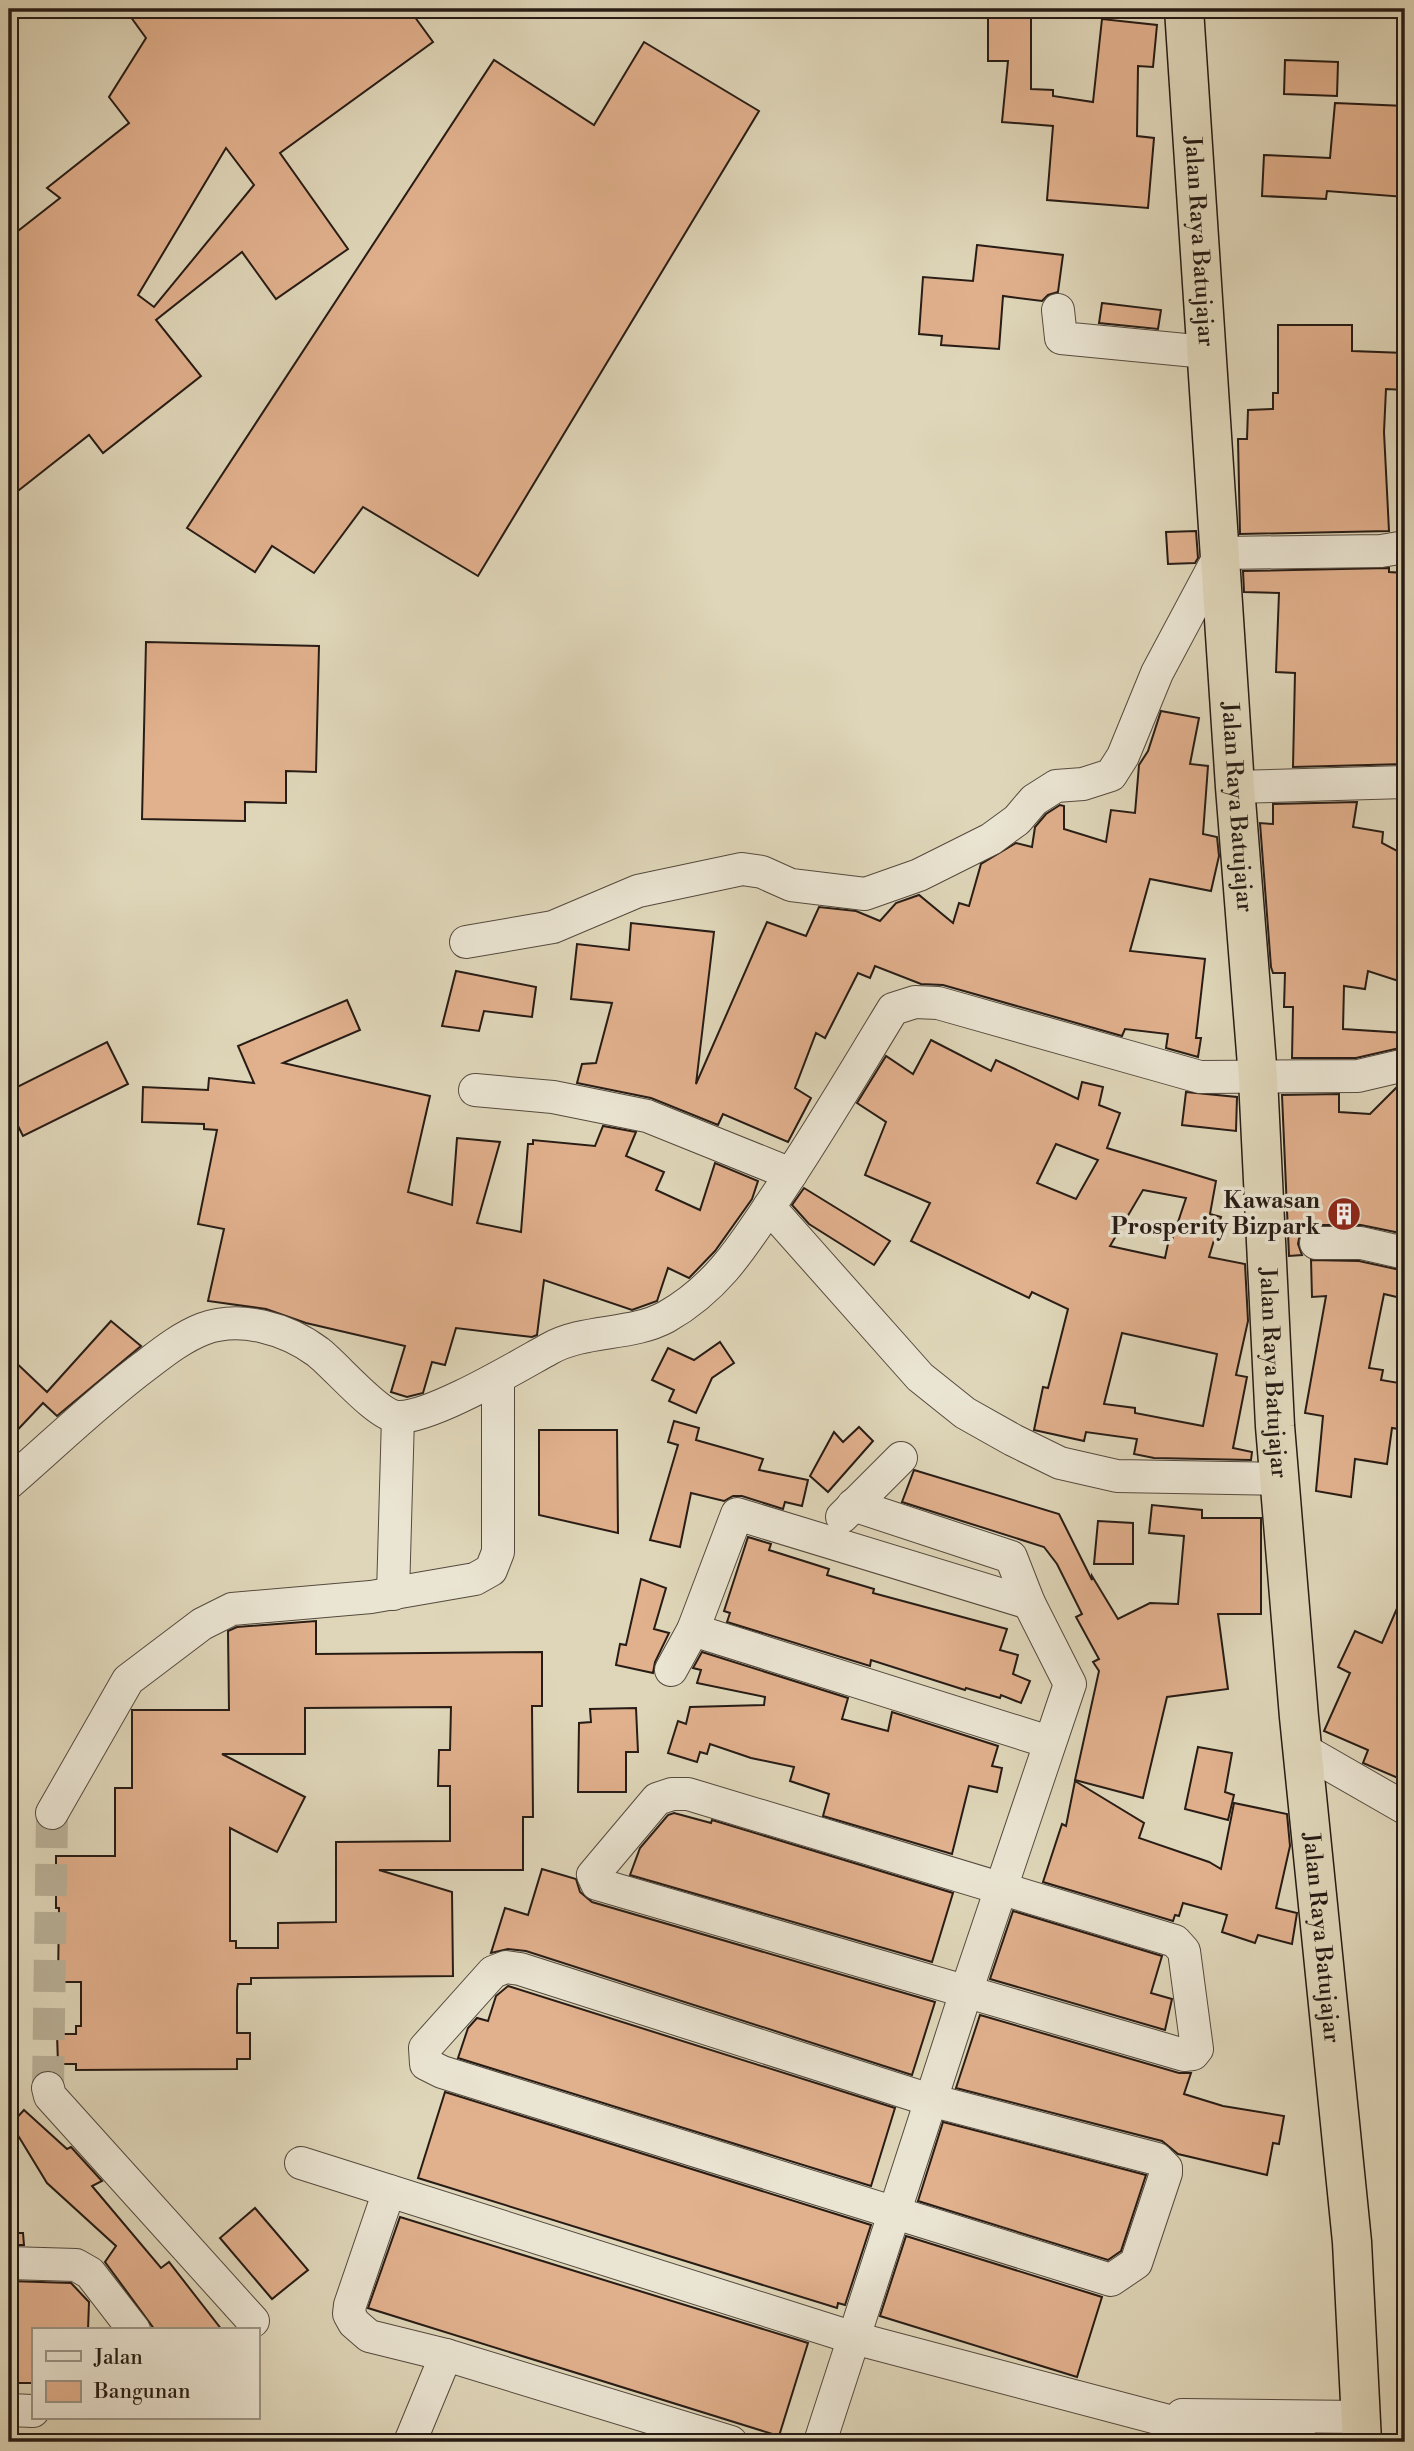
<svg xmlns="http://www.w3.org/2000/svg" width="1414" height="2451" font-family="'Libre Bodoni',serif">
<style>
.building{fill:#e1b08d;stroke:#271c15;stroke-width:2;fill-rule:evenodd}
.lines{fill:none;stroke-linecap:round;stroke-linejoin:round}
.street-tunnel{stroke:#bab198;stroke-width:32;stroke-dasharray:32 16;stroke-linecap:butt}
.street-casing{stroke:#554a3e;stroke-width:34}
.highway-casing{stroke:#271c15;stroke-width:41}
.street{stroke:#eae4d2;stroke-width:32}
.highway{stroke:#dfd6b9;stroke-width:38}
.labels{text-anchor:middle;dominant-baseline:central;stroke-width:7;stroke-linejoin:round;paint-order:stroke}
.street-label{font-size:23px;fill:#271c15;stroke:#eae4d2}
.poi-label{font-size:23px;font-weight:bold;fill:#271c15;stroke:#eae4d2;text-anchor:end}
</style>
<rect width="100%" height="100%" fill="#dfd6b9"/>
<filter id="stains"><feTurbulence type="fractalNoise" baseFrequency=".00286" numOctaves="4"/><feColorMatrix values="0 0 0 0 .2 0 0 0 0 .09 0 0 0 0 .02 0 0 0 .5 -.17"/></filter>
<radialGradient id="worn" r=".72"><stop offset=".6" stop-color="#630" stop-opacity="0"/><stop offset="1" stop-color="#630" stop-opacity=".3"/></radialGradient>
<!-- building -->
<g class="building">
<path d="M125 9H409L433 42 280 153 348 249 276 299 242 252 156 320 201 376 103 453 89 435 9 498V238L60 198 47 188 129 123 109 97 146 38ZM226 148 254 185 154 307 138 295Z"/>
<polygon points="988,9 1031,9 1031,89 1053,90 1053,96 1093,102 1102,19 1157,25 1153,67 1138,66 1137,136 1154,138 1148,208 1047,200 1053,126 1002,122 1008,61 988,61"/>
<polygon points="644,42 759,111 478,576 363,507 314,573 272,546 255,572 187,528 494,60 594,125"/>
<polygon points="1285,60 1338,62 1337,96 1284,94"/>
<polygon points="1335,103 1405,106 1405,197 1327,191 1326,199 1262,196 1264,155 1330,158"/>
<polygon points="977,245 1063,255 1058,292 1048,295 1042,301 1003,296 999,349 941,345 942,336 919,334 923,277 973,281"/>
<polygon points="1102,303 1161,310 1158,329 1099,323"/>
<polygon points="1278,325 1352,325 1352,351 1405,353 1405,390 1386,389 1384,432 1389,531 1240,534 1238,439 1247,439 1248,410 1273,409 1273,393 1278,393"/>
<polygon points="1196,531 1198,558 1195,563 1168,564 1166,532"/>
<polygon points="1389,568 1389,572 1405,573 1405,764 1293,767 1295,673 1276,672 1279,593 1244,592 1243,571"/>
<polygon points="146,642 319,646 316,772 286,771 286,803 245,802 245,821 142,819"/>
<polygon points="1161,711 1199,718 1190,764 1208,766 1203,834 1217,837 1219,856 1211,891 1150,879 1130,951 1205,959 1196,1038 1201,1038 1198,1057 1166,1048 1168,1034 1125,1029 1122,1036 943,985 921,984 875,966 870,978 858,973 825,1038 816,1033 795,1088 811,1098 788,1142 723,1114 718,1125 651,1098 577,1083 582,1064 596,1063 612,1003 571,999 577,944 629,950 631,923 714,932 696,1084 767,922 806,936 819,907 856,911 880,921 896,903 919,895 953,923 959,903 969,906 981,864 1016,843 1032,847 1035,827 1046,814 1060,805 1064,806 1064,829 1106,842 1111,810 1135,813 1139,765 1148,751"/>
<polygon points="1357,802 1353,827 1383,832 1382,843 1405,855 1405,983 1368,971 1365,989 1344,986 1343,1029 1405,1033 1404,1047 1356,1058 1292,1058 1293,1007 1284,1007 1285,973 1273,973 1271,967 1260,823 1273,824 1273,804"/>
<polygon points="456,971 536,987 532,1017 484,1011 479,1031 442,1026"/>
<polygon points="347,1000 360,1030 283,1063 430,1096 408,1192 452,1205 457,1138 500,1142 477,1223 521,1232 528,1144 533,1144 533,1140 595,1146 603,1126 636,1132 626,1156 664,1172 656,1190 700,1210 715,1163 758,1181 752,1199 715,1251 689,1278 668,1268 657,1301 632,1310 544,1280 537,1335 532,1337 456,1328 445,1365 432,1362 423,1393 407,1397 391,1392 405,1346 306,1323 266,1309 208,1301 224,1229 198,1224 217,1130 204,1129 204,1124 142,1122 143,1087 208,1090 209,1078 254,1083 238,1046"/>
<path d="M931 1040 991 1071 996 1060 1078 1099 1082 1082 1103 1087 1099 1105 1120 1113 1107 1148 1216 1181 1210 1214 1221 1217 1209 1257 1245 1264 1248 1321 1236 1375 1247 1377 1233 1448 1252 1452 1251 1460 1154 1458 1134 1454 1137 1439 1086 1432 1084 1441 1034 1430 1043 1387 1048 1388 1068 1309 1032 1292 1029 1298 911 1241 930 1203 865 1175 886 1122 857 1103 886 1056 913 1074ZM1056 1144 1098 1160 1076 1199 1037 1183ZM1143 1190 1186 1198 1172 1240 1169 1239 1165 1258 1110 1246ZM1122 1333 1217 1354 1203 1426 1135 1413V1408L1104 1404Z"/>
<polygon points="107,1042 128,1084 23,1136 9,1108 9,1091"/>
<polygon points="1405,1084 1405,1234 1361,1225 1315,1225 1306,1228 1300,1234 1298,1244 1302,1255 1289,1256 1282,1095 1339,1094 1339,1112 1370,1114 1399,1085"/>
<polygon points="1186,1092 1237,1097 1236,1131 1182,1125"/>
<polygon points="804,1188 890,1241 874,1265 809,1224 792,1205"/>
<polygon points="1311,1260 1359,1261 1405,1271 1405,1299 1384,1294 1369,1368 1383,1370 1381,1380 1405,1384 1405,1430 1392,1428 1387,1464 1355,1459 1351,1497 1316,1491 1323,1416 1305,1413 1326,1296 1312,1297"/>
<polygon points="111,1321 141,1346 57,1416 43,1403 9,1439 9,1356 47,1392"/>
<polygon points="720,1342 734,1363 712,1378 696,1413 669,1401 674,1390 652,1380 668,1348 694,1360"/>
<polygon points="674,1421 699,1428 696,1440 763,1459 759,1470 808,1480 802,1506 785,1502 783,1509 742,1496 733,1496 724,1501 691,1493 680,1547 650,1540 678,1445 668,1442"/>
<polygon points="859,1427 873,1441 828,1492 810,1476 834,1432 843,1442"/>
<polygon points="539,1430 617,1430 618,1533 539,1515"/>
<polygon points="914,1470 1059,1514 1092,1580 1092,1576 1118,1619 1150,1603 1178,1604 1184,1536 1149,1533 1152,1505 1202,1510 1202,1518 1261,1518 1261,1614 1218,1614 1228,1689 1167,1697 1143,1798 1075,1780 1099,1671 1093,1662 1099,1659 1076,1617 1082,1614 1057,1564 1044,1547 902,1502"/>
<polygon points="1098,1521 1133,1523 1133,1564 1094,1564"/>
<polygon points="748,1537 771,1544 769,1550 829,1569 827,1575 874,1589 873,1593 1007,1629 1000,1650 1018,1655 1013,1674 1030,1681 1021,1703 1001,1695 1000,1698 966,1688 965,1690 871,1660 870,1666 727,1622 730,1613 724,1611"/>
<polygon points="641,1579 666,1588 654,1629 669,1633 655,1662 653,1673 616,1665 620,1644 626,1645"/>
<polygon points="1405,1590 1405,1781 1363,1763 1368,1750 1324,1731 1350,1673 1338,1667 1355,1631 1382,1643"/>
<path d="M316 1621V1654L542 1652V1706H532L533 1817H523V1870H379L452 1892 453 1976 251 1978V1984H238L237 1990V2033H250V2059H237V2069L76 2070V2064H58L57 2034H76V2026H81V1982H58L59 1908H56V1856H115V1788H132V1710H229L228 1631 237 1627ZM451 1707 450 1750H439L438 1786H450V1841L336 1842V1922L278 1923V1948H236V1941H230V1828L277 1852 305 1797 222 1754H305V1708Z"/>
<polygon points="702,1652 848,1698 842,1719 888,1731 892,1712 998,1746 992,1766 1002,1768 997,1792 969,1786 952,1854 823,1816 829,1794 790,1781 794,1767 751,1758 710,1744 707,1754 700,1752 697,1762 668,1753 678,1721 686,1724 690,1707 764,1705 765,1697 697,1683 701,1670 693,1668"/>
<polygon points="636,1708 638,1752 626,1752 626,1792 578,1792 579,1723 591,1722 590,1709"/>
<polygon points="1198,1747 1232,1753 1225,1792 1234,1795 1228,1820 1185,1809"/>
<polygon points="1075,1781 1144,1823 1139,1838 1209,1862 1221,1869 1234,1803 1287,1814 1290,1846 1276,1908 1297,1913 1292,1944 1258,1935 1255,1943 1222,1932 1227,1915 1183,1903 1179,1916 1175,1915 1173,1921 1043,1882 1062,1824 1066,1826"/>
<polygon points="674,1813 711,1823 712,1820 953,1893 932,1962 630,1875 640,1848 668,1815"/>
<polygon points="542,1869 576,1879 580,1892 592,1902 935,2002 912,2075 526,1951 508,1949 491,1953 505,1908 528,1915"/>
<polygon points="1013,1911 1162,1956 1151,1993 1172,1999 1165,2030 990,1979"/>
<polygon points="508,1986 895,2108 871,2186 458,2058 468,2028 477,2018 488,2021 496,1996"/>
<polygon points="980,2015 1179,2073 1191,2073 1184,2094 1223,2106 1284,2116 1279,2144 1273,2143 1267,2175 1178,2154 1162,2141 956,2088"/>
<polygon points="445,2092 871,2225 845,2305 838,2303 837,2308 418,2178"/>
<polygon points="24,2110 67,2149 71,2147 102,2181 92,2186 161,2268 169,2262 222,2330 155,2330 105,2262 116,2246 47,2183 11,2124"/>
<polygon points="943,2122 1146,2175 1121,2251 1108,2260 918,2201"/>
<polygon points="255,2208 308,2270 272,2299 220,2238"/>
<polygon points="400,2217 808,2343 779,2436 368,2308"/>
<polygon points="9,2233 23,2233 24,2245 9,2245"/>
<polygon points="906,2236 1102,2297 1077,2377 880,2316"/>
<polygon points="9,2281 71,2283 89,2302 88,2330 33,2330 33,2383 9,2383"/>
</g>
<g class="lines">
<!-- street-tunnel -->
<polyline class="street-tunnel" points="48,2088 52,1813"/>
<!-- street casing -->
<g class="street-casing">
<g id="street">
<polyline points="1058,310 1061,338 1206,352"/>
<polyline points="1235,787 1405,782"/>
<polyline points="466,942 553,927 638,891 742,869 762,872 791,885 865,894 919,875 991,839 1017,820 1034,800 1056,786 1083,784 1111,775 1123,756 1157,673 1221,553 1381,551 1405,547"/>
<polyline points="475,1090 553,1097 647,1116 791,1174"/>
<polyline points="769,1207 920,1377 965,1413 1013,1440 1060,1463 1117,1476 1279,1479"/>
<polyline points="1316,1243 1361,1243 1405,1253"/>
<path d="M9 1483C54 1444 97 1402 145 1366 162 1353 182 1337 203 1329 241 1315 287 1329 318 1352 336 1366 377 1415 397 1417 430 1419 518 1366 549 1349 584 1329 631 1336 666 1317 719 1287 744 1244 777 1195 818 1134 855 1071 893 1009L915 1002 938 1003 1200 1077 1358 1076 1405 1065"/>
<polyline points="842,1517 901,1458"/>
<polyline points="393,1594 398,1417"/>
<polyline points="693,1630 1049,1742"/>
<polyline points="671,1670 693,1630 737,1514 1029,1603"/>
<polyline points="1302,1749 1405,1808"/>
<polygon points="672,1794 688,1794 1175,1941 1184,1951 1197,2049 1193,2054 1184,2055 597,1884 593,1875 657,1799"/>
<polyline points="52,1813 128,1680 202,1624 232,1609 371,1597 475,1579 491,1570 498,1552 498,1378"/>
<polygon points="506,1967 520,1969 930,2100 1157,2159 1166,2168 1166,2173 1136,2263 1111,2280 442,2072 426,2064 425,2048 493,1972"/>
<polyline points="48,2088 50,2096 253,2321"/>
<polyline points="301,2163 854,2338 1233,2438 1302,2442"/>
<polyline points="389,2191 350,2305 349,2314 354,2323 369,2336 446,2355 731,2442"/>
<polyline points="9,2263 76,2265 90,2273 134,2330"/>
<polyline points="9,2410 33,2411"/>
<polyline points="1182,2415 1361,2417"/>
<polyline points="410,2442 446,2355"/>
<polyline points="820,2442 966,1992 1070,1684 1029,1603 1011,1557 853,1505"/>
</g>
</g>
<!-- highway casing -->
<g class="highway-casing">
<g id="highway">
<path id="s1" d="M1184 9 1235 787 1258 1078 1275 1426 1299 1717 1352 2242 1362 2442"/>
</g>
</g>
<!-- street -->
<use href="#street" class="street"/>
<!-- highway -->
<use href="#highway" class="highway"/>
</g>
<!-- icons -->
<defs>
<g id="building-disc" transform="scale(1.75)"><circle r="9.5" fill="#8f2418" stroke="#eae4d2"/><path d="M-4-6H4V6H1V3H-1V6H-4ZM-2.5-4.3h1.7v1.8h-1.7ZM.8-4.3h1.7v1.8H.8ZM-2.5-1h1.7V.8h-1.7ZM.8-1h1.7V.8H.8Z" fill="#fff"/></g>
</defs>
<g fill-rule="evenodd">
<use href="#building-disc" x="1344" y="1214"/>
</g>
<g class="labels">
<!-- street labels -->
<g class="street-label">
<text stroke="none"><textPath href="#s1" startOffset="233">Jalan Raya Batujajar</textPath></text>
<text stroke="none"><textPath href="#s1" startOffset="800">Jalan Raya Batujajar</textPath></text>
<text stroke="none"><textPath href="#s1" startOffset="1367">Jalan Raya Batujajar</textPath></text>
<text stroke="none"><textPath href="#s1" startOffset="1934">Jalan Raya Batujajar</textPath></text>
</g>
<!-- poi labels -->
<g class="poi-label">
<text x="1320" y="1201">Kawasan<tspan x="1320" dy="26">Prosperity Bizpark</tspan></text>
</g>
</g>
<!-- margin -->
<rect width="1414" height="2451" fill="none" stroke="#dfd6b9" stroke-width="35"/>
<rect x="10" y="10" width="1393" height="2430" fill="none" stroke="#271c15" stroke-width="3.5"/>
<rect x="18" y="18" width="1379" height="2416" fill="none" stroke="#271c15" stroke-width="2"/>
<!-- legend -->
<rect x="32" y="2328" width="228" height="91" fill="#eae4d2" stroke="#9c9486" stroke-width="2"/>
<rect x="46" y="2351" width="35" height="10" fill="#eae4d2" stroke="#9c9486" stroke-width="2"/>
<text x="94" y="2364" font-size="21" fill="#271c15">Jalan</text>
<rect x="46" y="2381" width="35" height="21" fill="#e1b08d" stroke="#9c9486" stroke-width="2"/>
<text x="94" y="2398" font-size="21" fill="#271c15">Bangunan</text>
<rect width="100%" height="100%" filter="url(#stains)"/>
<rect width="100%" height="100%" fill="url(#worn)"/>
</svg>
